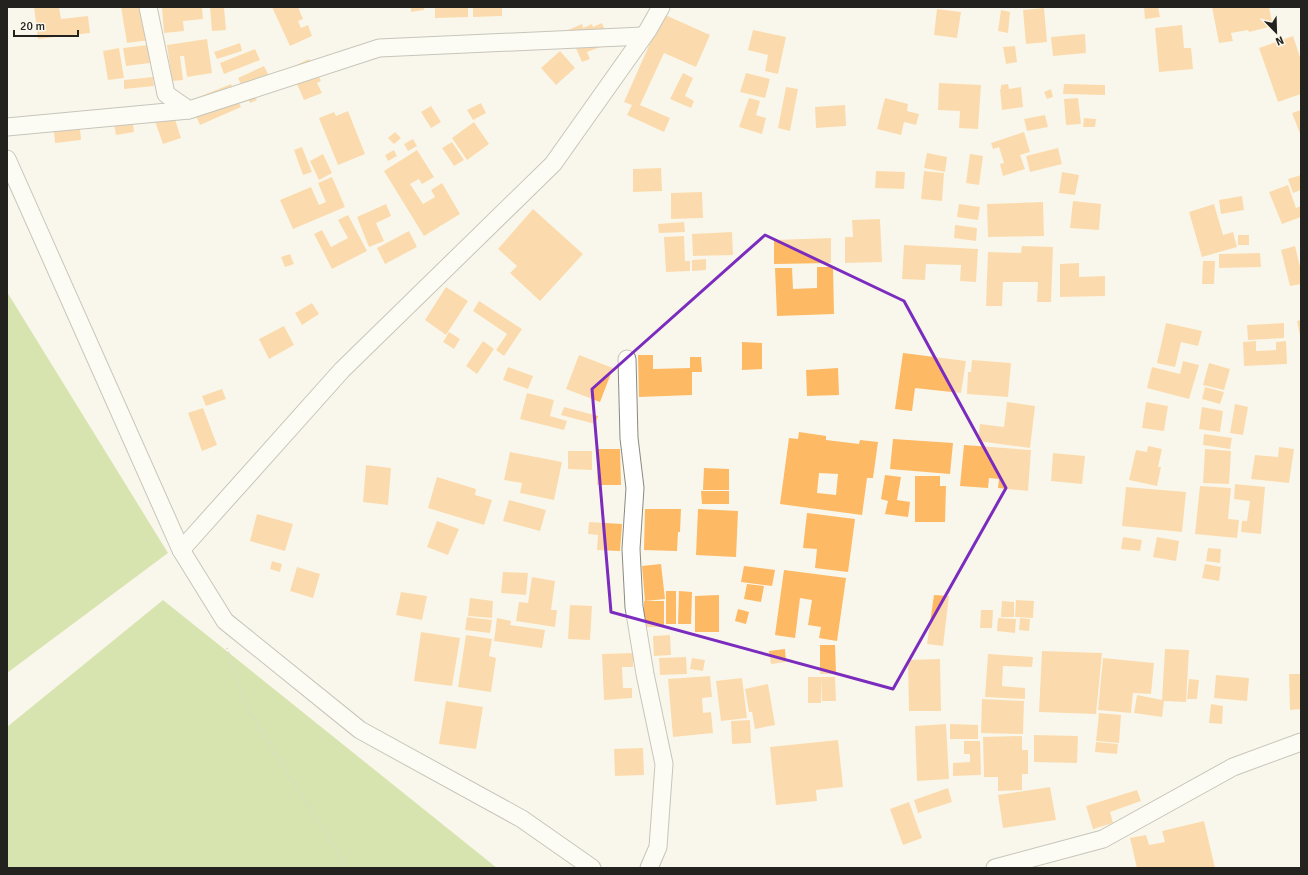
<svg xmlns="http://www.w3.org/2000/svg" width="1308" height="875" font-family="Signika,sans-serif">
<style>
.forest{fill:#b0cc69}
.building{fill:#fdb963;fill-rule:evenodd}
.lines{fill:none;stroke-linecap:round;stroke-linejoin:round}
.minor-casing{stroke:#8b897f;stroke-width:19}
.path{stroke:#b2b1a7;stroke-width:2.5;stroke-dasharray:1 3;stroke-linecap:butt}
.minor{stroke:#fff;stroke-width:17}
.marked{fill:none;stroke:#7b2cbf;stroke-width:3;stroke-linejoin:round}
</style>
<rect width="100%" height="100%" fill="#f9f7eb"/>
<!-- forest -->
<g class="forest">
<polygon points="7,292 168,553 7,673"/>
<polygon points="163,600 497,868 7,868 7,727"/>
</g>
<!-- building -->
<g class="building">
<polygon points="34,7 59,7 61,19 88,16 90,33 38,39"/>
<polygon points="121,7 145,7 150,40 127,43"/>
<polygon points="162,7 202,7 203,19 183,21 184,31 164,33"/>
<polygon points="210,7 224,7 226,30 212,31"/>
<polygon points="272,7 298,7 303,19 298,21 301,28 308,25 312,36 290,46"/>
<polygon points="411,7 424,7 424,10 411,12"/>
<polygon points="435,7 468,7 468,17 435,18"/>
<polygon points="502,7 502,16 473,17 473,8"/>
<polygon points="1144,7 1158,7 1160,17 1145,19"/>
<polygon points="1212,7 1269,7 1273,26 1249,32 1248,30 1231,33 1233,41 1219,43"/>
<polygon points="1044,8 1047,42 1026,44 1023,10"/>
<polygon points="937,9 961,12 957,38 934,35"/>
<polygon points="1001,10 1010,12 1008,33 998,31"/>
<polygon points="663,14 710,35 696,67 664,53 640,105 670,118 664,132 627,115 632,105 624,102"/>
<polygon points="602,23 607,35 603,46 587,52 590,59 582,62 568,30 582,24 583,28 592,24 593,27"/>
<polygon points="1182,25 1184,48 1191,48 1193,69 1159,72 1155,28"/>
<polygon points="753,30 786,37 778,74 765,71 768,55 748,50"/>
<polygon points="1085,34 1086,53 1053,56 1051,37"/>
<polygon points="1293,36 1301,60 1301,94 1278,102 1259,48"/>
<polygon points="207,39 212,73 187,77 184,56 180,56 183,80 172,81 167,45"/>
<polygon points="240,43 242,51 217,59 214,52"/>
<polygon points="148,45 150,63 126,66 123,48"/>
<polygon points="1015,46 1017,62 1006,64 1003,47"/>
<polygon points="119,48 124,78 108,80 103,51"/>
<polygon points="255,49 260,60 224,74 220,63"/>
<polygon points="560,51 575,68 556,85 541,68"/>
<polygon points="309,59 312,66 314,65 321,81 317,83 322,93 304,100 290,68"/>
<polygon points="264,66 270,78 251,87 257,100 250,103 238,78"/>
<polygon points="683,73 693,78 685,96 694,101 691,108 670,99"/>
<polygon points="746,73 770,79 765,98 740,92"/>
<polygon points="153,77 154,86 124,89 124,80"/>
<polygon points="939,83 981,85 978,129 959,128 960,111 938,110"/>
<polygon points="231,84 241,107 200,125 189,101"/>
<polygon points="1008,84 1009,89 1021,87 1023,107 1002,110 1000,89 1001,89 1001,85"/>
<polygon points="1064,84 1105,85 1105,95 1063,94"/>
<polygon points="786,87 798,89 790,131 778,128"/>
<polygon points="1051,89 1053,97 1047,99 1044,92"/>
<polygon points="749,98 760,101 756,115 766,118 762,134 739,127"/>
<polygon points="885,98 908,104 907,111 919,114 916,125 904,122 901,135 877,129"/>
<polygon points="1078,98 1081,124 1066,125 1064,99"/>
<polygon points="481,103 486,113 473,120 467,110"/>
<polygon points="845,105 846,126 816,128 815,107"/>
<polygon points="431,106 441,122 431,128 421,112"/>
<polygon points="171,107 181,138 163,144 152,113"/>
<polygon points="131,109 134,132 116,135 112,113"/>
<polygon points="1301,110 1301,136 1292,113"/>
<polygon points="348,111 365,154 338,165 319,118 334,112 336,116"/>
<polygon points="1045,115 1048,127 1027,131 1024,119"/>
<polygon points="79,117 81,140 55,143 53,120"/>
<polygon points="1084,118 1096,119 1095,127 1083,127"/>
<polygon points="474,122 489,144 467,160 452,138"/>
<polygon points="395,132 401,138 394,144 388,138"/>
<polygon points="1024,132 1030,152 1020,155 1025,169 1003,176 1000,164 1004,163 999,147 993,149 991,143"/>
<polygon points="413,139 417,146 408,151 404,144"/>
<polygon points="452,142 464,160 454,166 442,148"/>
<polygon points="302,147 312,172 303,175 294,150"/>
<polygon points="1058,148 1062,164 1030,172 1026,156"/>
<polygon points="394,150 397,156 388,161 385,155"/>
<polygon points="417,150 434,177 422,184 419,179 410,184 423,204 435,197 431,190 442,183 460,214 424,236 384,171"/>
<polygon points="927,153 947,157 945,172 924,168"/>
<polygon points="323,154 332,173 319,180 310,161"/>
<polygon points="970,154 983,156 979,185 966,183"/>
<polygon points="661,168 662,191 633,192 633,169"/>
<polygon points="876,171 905,172 904,189 875,188"/>
<polygon points="924,171 944,173 942,201 921,199"/>
<polygon points="1062,172 1079,175 1075,195 1059,193"/>
<polygon points="1301,175 1301,190 1293,193 1288,179"/>
<polygon points="332,177 345,207 293,229 280,200 311,187 319,205 326,202 318,183"/>
<polygon points="1288,185 1296,208 1301,206 1301,217 1282,224 1269,192"/>
<polygon points="702,192 703,218 671,219 671,193"/>
<polygon points="1242,196 1244,210 1221,214 1219,200"/>
<polygon points="1073,201 1101,204 1099,230 1070,228"/>
<polygon points="1043,202 1044,236 988,237 987,204"/>
<polygon points="386,204 391,216 376,223 384,241 369,247 357,217"/>
<polygon points="959,204 980,207 978,220 957,217"/>
<polygon points="1214,204 1223,235 1233,232 1237,247 1202,257 1189,212"/>
<polygon points="533,209 583,254 540,301 510,273 517,266 498,249"/>
<polygon points="348,215 367,251 332,269 314,234 322,230 331,247 348,238 338,220"/>
<polygon points="880,219 882,262 845,263 845,237 853,237 852,220"/>
<polygon points="684,222 685,232 659,233 658,224"/>
<polygon points="955,225 977,228 976,241 954,238"/>
<polygon points="409,231 417,247 385,264 377,248"/>
<polygon points="732,232 733,255 693,256 692,234"/>
<rect x="1238" y="235" width="11" height="10"/>
<polygon points="684,236 685,261 690,261 690,271 666,272 664,237"/>
<polygon points="831,238 831,263 774,264 774,240"/>
<polygon points="904,245 978,249 976,282 960,281 961,265 926,264 925,280 902,279"/>
<polygon points="1022,246 1053,247 1051,302 1037,302 1038,282 1003,282 1002,306 986,306 988,252 1021,253"/>
<polygon points="1295,246 1301,271 1301,284 1290,286 1281,250"/>
<polygon points="1260,253 1261,267 1219,268 1219,254"/>
<polygon points="290,254 294,264 285,267 281,257"/>
<polygon points="706,259 706,270 692,271 692,260"/>
<polygon points="1203,261 1215,261 1214,284 1202,284"/>
<polygon points="1079,263 1079,277 1105,276 1105,296 1060,297 1060,264"/>
<polygon points="817,267 833,267 834,314 777,316 775,268 792,268 793,289 817,288"/>
<polygon points="446,287 468,301 446,335 425,320"/>
<polygon points="479,301 522,329 504,356 496,350 507,334 473,311"/>
<polygon points="312,303 319,314 302,325 295,313"/>
<polygon points="1301,320 1301,336 1300,336 1297,321"/>
<polygon points="1166,323 1202,331 1198,346 1181,342 1175,367 1157,363"/>
<polygon points="1284,323 1284,338 1248,340 1247,325"/>
<polygon points="284,326 294,345 269,359 259,339"/>
<polygon points="449,332 460,339 454,349 443,342"/>
<polygon points="483,341 494,349 477,374 466,366"/>
<polygon points="1256,341 1256,351 1276,350 1276,342 1286,341 1287,364 1244,366 1243,342"/>
<polygon points="742,342 762,343 762,369 742,370"/>
<polygon points="903,353 966,361 961,393 915,388 912,411 895,409"/>
<polygon points="579,355 613,368 600,402 566,389"/>
<polygon points="638,355 653,355 653,369 690,368 690,357 701,357 702,372 692,372 692,395 639,397"/>
<polygon points="972,360 1011,363 1008,397 967,394 968,372 971,372"/>
<polygon points="1183,361 1199,365 1189,399 1147,388 1152,367 1180,374"/>
<polygon points="1209,363 1230,369 1224,390 1203,385"/>
<polygon points="508,367 533,376 528,389 503,380"/>
<polygon points="838,368 839,395 807,396 806,370"/>
<polygon points="1205,387 1224,392 1220,404 1202,399"/>
<polygon points="222,389 226,399 206,406 202,396"/>
<polygon points="527,393 554,400 550,416 567,421 564,430 520,419"/>
<polygon points="1007,402 1035,406 1030,448 978,441 980,424 1004,427"/>
<polygon points="1146,402 1168,406 1164,431 1142,428"/>
<polygon points="1235,404 1248,407 1243,435 1230,433"/>
<polygon points="564,407 598,416 595,424 561,415"/>
<polygon points="1202,407 1223,411 1220,432 1199,429"/>
<polygon points="203,408 217,445 202,451 188,413"/>
<path d="M799 432 826 436V440L859 444 860 440 878 442 873 478H867L862 515 780 504 789 438 798 439ZM819 473 838 474 836 495 817 493Z"/>
<polygon points="1204,434 1232,438 1230,449 1203,445"/>
<polygon points="893,439 953,443 950,474 890,469"/>
<polygon points="964,445 1031,450 1028,491 998,488 999,479 989,478 988,488 960,486"/>
<polygon points="1148,446 1162,449 1158,467 1161,467 1157,486 1129,480 1136,450 1147,452"/>
<polygon points="1279,447 1294,449 1289,483 1251,479 1255,455 1278,457"/>
<polygon points="597,449 620,449 621,485 597,485"/>
<polygon points="1205,449 1231,451 1229,484 1203,483"/>
<polygon points="568,451 592,451 592,470 568,469"/>
<polygon points="510,452 562,462 554,500 520,493 522,483 504,480"/>
<polygon points="1053,453 1085,456 1082,484 1051,481"/>
<polygon points="366,465 391,468 388,505 363,502"/>
<polygon points="704,468 729,469 729,490 703,490"/>
<polygon points="885,475 901,477 897,500 910,502 908,517 885,514 888,501 881,499"/>
<polygon points="915,476 940,476 940,486 946,486 945,522 915,522"/>
<polygon points="437,477 476,489 475,495 492,500 484,525 428,508"/>
<polygon points="1235,484 1265,487 1261,534 1241,532 1242,521 1247,521 1250,501 1234,499"/>
<polygon points="1200,486 1231,488 1228,519 1239,520 1237,538 1195,534"/>
<polygon points="1126,487 1186,492 1182,532 1122,526"/>
<polygon points="701,491 729,491 729,504 702,504"/>
<polygon points="509,500 546,510 540,531 503,521"/>
<polygon points="645,509 681,509 680,532 678,532 677,551 644,550"/>
<polygon points="698,509 738,511 736,557 696,555"/>
<polygon points="807,513 855,519 848,572 815,568 817,549 803,548"/>
<polygon points="257,514 293,524 285,551 250,541"/>
<polygon points="437,521 459,529 448,555 427,547"/>
<polygon points="589,522 622,524 620,551 597,550 598,535 588,534"/>
<polygon points="1123,537 1142,540 1140,551 1121,549"/>
<polygon points="1157,537 1179,541 1176,561 1153,557"/>
<polygon points="1208,548 1221,549 1220,563 1206,561"/>
<polygon points="272,561 282,564 280,572 270,569"/>
<polygon points="661,564 665,599 645,601 642,566"/>
<polygon points="1205,564 1221,567 1219,581 1202,578"/>
<polygon points="744,566 775,570 772,586 741,582"/>
<polygon points="297,567 320,574 313,598 290,591"/>
<polygon points="784,570 846,578 837,641 819,638 821,627 808,625 812,600 800,598 795,638 775,635"/>
<polygon points="503,572 528,573 526,595 501,593"/>
<polygon points="532,577 555,581 551,610 557,610 555,627 516,621 519,602 528,603"/>
<polygon points="747,584 764,586 761,602 744,599"/>
<rect x="666" y="591" width="10" height="33"/>
<polygon points="679,591 692,592 691,624 678,624"/>
<polygon points="401,592 427,596 422,620 396,615"/>
<polygon points="719,595 719,632 695,632 695,596"/>
<polygon points="934,595 949,596 943,646 927,644"/>
<polygon points="470,598 493,601 492,618 468,616"/>
<polygon points="1016,600 1034,601 1033,618 1015,617"/>
<rect x="644" y="601" width="20" height="26"/>
<polygon points="1002,601 1014,602 1014,617 1001,617"/>
<polygon points="570,605 592,606 590,640 568,639"/>
<polygon points="738,609 749,612 746,624 735,621"/>
<polygon points="981,610 993,610 992,628 980,628"/>
<polygon points="467,617 492,620 490,633 465,630"/>
<polygon points="497,618 511,621 510,625 545,630 542,648 494,641"/>
<polygon points="998,618 1016,619 1015,633 997,631"/>
<polygon points="1020,618 1030,619 1029,631 1019,630"/>
<polygon points="421,632 460,638 452,686 414,681"/>
<polygon points="466,635 492,639 489,656 496,658 491,692 458,687"/>
<polygon points="670,635 671,655 654,656 653,636"/>
<polygon points="820,645 835,645 836,674 821,674 820,673"/>
<polygon points="785,649 786,662 771,664 769,651"/>
<polygon points="1165,649 1189,650 1186,702 1164,701 1162,717 1134,713 1137,695 1162,700"/>
<polygon points="1042,651 1102,653 1096,714 1039,712"/>
<polygon points="633,653 633,667 622,667 623,688 632,688 632,698 604,700 602,654"/>
<polygon points="988,654 1033,657 1032,667 1003,666 1002,686 1025,688 1025,699 985,697"/>
<polygon points="686,657 687,674 660,675 659,658"/>
<polygon points="692,658 705,660 703,671 690,669"/>
<polygon points="1103,658 1154,663 1151,694 1133,693 1131,713 1098,710"/>
<polygon points="938,659 940,659 941,711 909,711 908,660"/>
<polygon points="1289,674 1301,674 1301,709 1290,710"/>
<polygon points="1216,675 1249,678 1247,701 1214,698"/>
<polygon points="710,676 712,697 702,698 703,713 711,712 713,733 673,737 668,679"/>
<rect x="808" y="677" width="13" height="26"/>
<polygon points="821,677 835,677 836,701 822,701"/>
<polygon points="742,678 747,718 721,721 716,681"/>
<polygon points="1189,679 1199,680 1197,699 1187,699"/>
<polygon points="768,684 775,725 755,729 752,712 749,712 745,689"/>
<polygon points="982,699 1024,701 1023,734 981,733"/>
<polygon points="446,701 483,707 476,749 439,744"/>
<polygon points="1211,704 1223,706 1222,724 1209,723"/>
<polygon points="1099,713 1121,715 1119,743 1096,741"/>
<polygon points="750,720 751,743 732,744 731,721"/>
<polygon points="946,724 949,779 917,781 915,726"/>
<polygon points="950,724 978,725 978,739 950,739"/>
<polygon points="1034,735 1078,736 1077,763 1034,762"/>
<polygon points="1022,736 1022,750 1028,750 1028,774 1022,774 1022,790 998,791 998,777 984,777 983,737"/>
<polygon points="838,740 843,787 816,790 817,801 776,805 770,747"/>
<polygon points="964,741 980,741 981,775 953,776 953,763 970,762 970,754 964,754"/>
<polygon points="1096,742 1118,744 1117,754 1095,752"/>
<polygon points="643,748 644,775 615,776 614,749"/>
<polygon points="1050,787 1056,820 1003,828 998,795"/>
<polygon points="948,788 952,802 918,813 914,800"/>
<polygon points="1137,790 1141,801 1110,812 1113,823 1093,829 1086,806"/>
<polygon points="909,802 922,838 903,845 890,809"/>
<polygon points="1204,821 1215,868 1137,868 1130,838 1146,835 1149,845 1165,842 1162,831"/>
</g>
<g class="lines">
<!-- minor casing -->
<g class="minor-casing">
<g id="minor">
<polyline points="148,7 166,94 189,110"/>
<polyline points="7,127 189,110 379,48 643,36"/>
<polyline points="7,159 181,550 225,621 360,730 522,819 592,868"/>
<polyline points="627,359 629,438 635,488 631,549 634,607 645,674 664,764 658,847 649,868"/>
<polyline points="181,550 342,370 553,164 648,30 661,7"/>
<polyline points="995,868 1103,839 1233,767 1301,742"/>
</g>
</g>
<!-- path -->
<polyline class="path" points="227,648 248,709 347,868"/>
<!-- minor -->
<use href="#minor" class="minor"/>
</g>
<!-- marked area -->
<path d="M0 0H1308V875H0ZM765 235 904 301 1006 488 893 689 611 612 592 389Z" fill="#f9f7eb" fill-opacity=".55" fill-rule="evenodd"/>
<path class="marked" d="M765 235 904 301 1006 488 893 689 611 612 592 389Z"/>
<!-- border -->
<rect width="1308" height="875" fill="none" stroke="#23221e" stroke-width="16"/>
<!-- north arrow -->
<g transform="translate(1276 32) rotate(157)" stroke="#f9f7eb" stroke-width="3" paint-order="stroke">
<path d="M0-3L7 15L0 10L-7 15Z" fill="#23221e"/>
<text y="-6" font-size="11" font-weight="bold" text-anchor="middle" fill="#23221e">N</text>
</g>
<!-- scale -->
<path d="M14 30v6h64v-6" fill="none" stroke="#23221e" stroke-width="2"/>
<text x="20" y="30" font-size="12" fill="#23221e" stroke="#f9f7eb" stroke-width="3" paint-order="stroke">20 m</text>
</svg>
